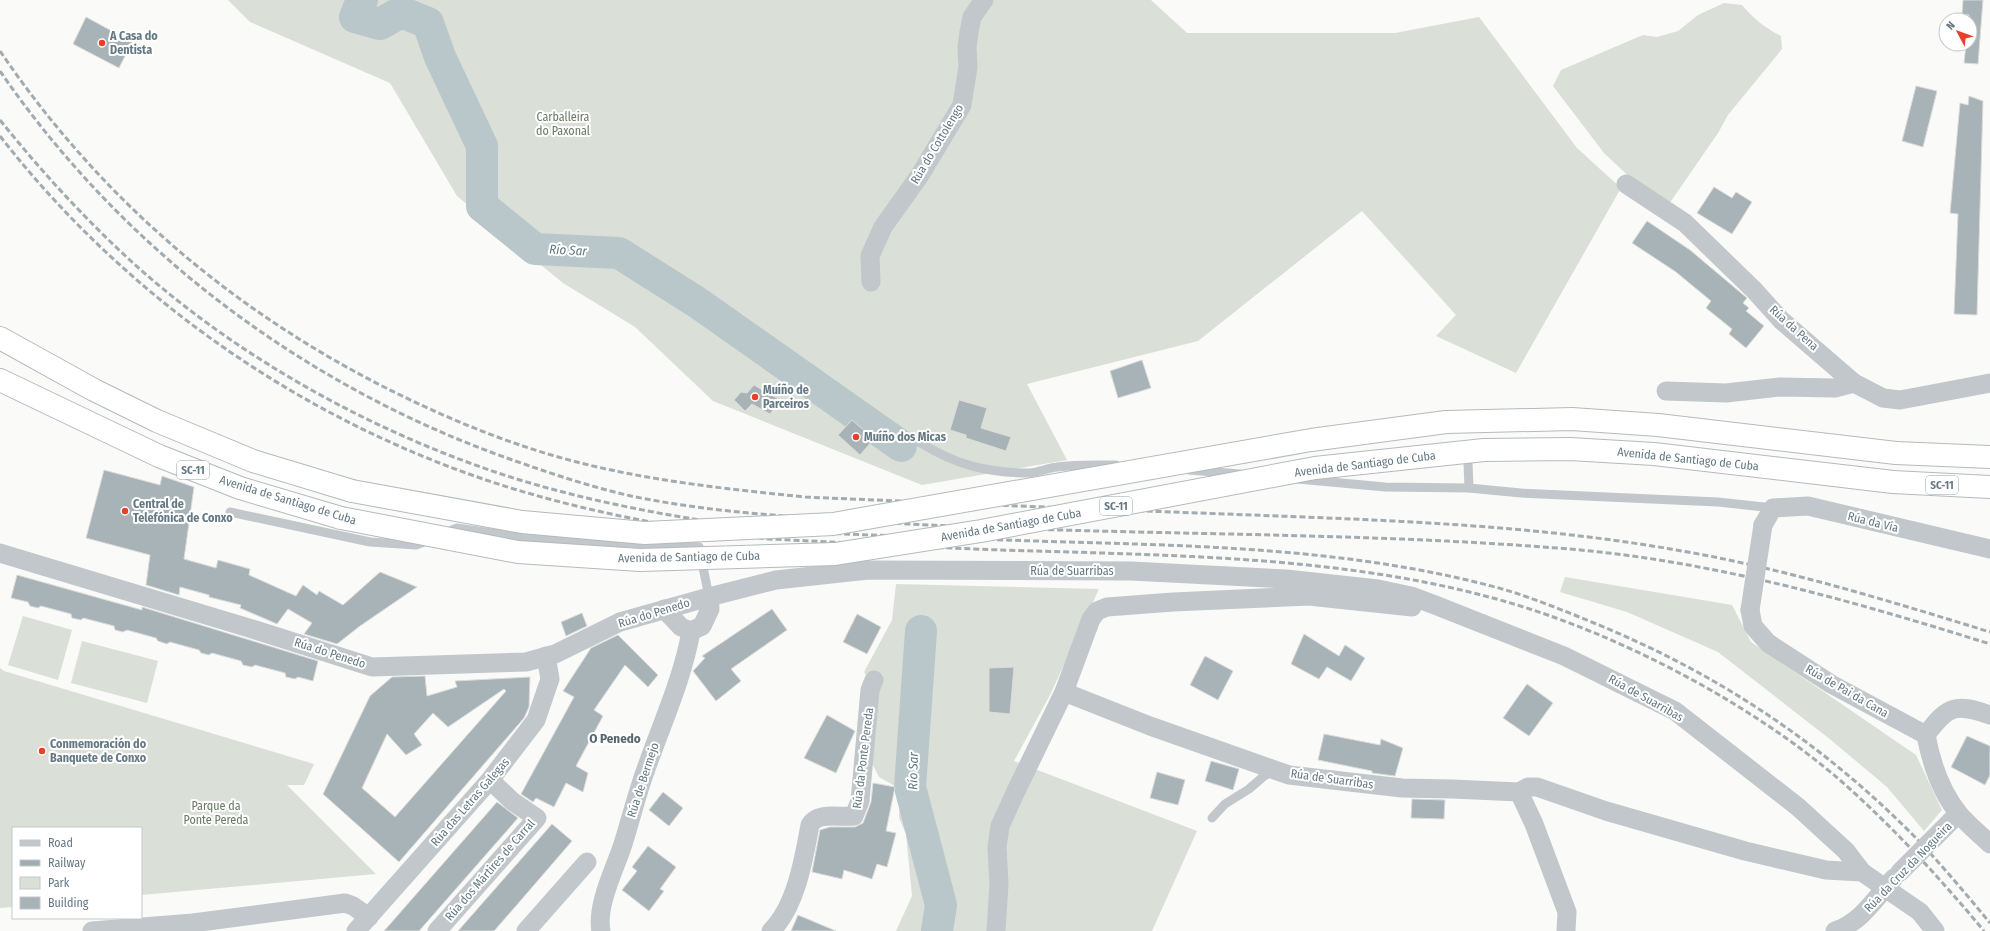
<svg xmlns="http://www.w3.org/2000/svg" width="1990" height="931" font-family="'Fira Sans Condensed',sans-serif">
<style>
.green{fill:#dadfd7}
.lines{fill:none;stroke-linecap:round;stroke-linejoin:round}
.river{stroke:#b9c7ca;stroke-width:32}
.building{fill:#a7b3b7;stroke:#dcdcda;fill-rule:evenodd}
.trunk-casing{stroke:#b4babd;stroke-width:24}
.service{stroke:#c1c7ca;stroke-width:9}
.minor{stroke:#c1c7ca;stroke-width:19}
.trunk{stroke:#fff;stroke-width:22}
.rail{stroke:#a2abb0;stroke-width:3;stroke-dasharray:6 3;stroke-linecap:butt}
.trunk-bridge-casing{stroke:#b4babd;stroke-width:24;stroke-linecap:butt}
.minor-bridge{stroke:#c1c7ca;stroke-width:19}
.trunk-bridge{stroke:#fff;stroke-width:22}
.poi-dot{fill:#e8402a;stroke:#fff;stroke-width:1.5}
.labels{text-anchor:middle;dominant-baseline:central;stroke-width:4;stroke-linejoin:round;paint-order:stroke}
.shield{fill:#fff;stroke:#92a1a8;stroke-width:1}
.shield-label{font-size:11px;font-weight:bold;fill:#647983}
.poi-label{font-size:12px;font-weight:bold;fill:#647983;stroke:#fff;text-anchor:start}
.park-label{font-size:12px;fill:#6a7a63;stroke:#fff}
.street-label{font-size:12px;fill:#647983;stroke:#fff}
.water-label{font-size:13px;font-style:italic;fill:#5f787d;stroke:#fff}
.neighbourhood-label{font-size:13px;font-weight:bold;fill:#56666e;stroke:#fff}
</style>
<rect width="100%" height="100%" fill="#fafaf8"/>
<!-- green -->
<g class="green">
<polygon points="228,0 1151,0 1187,33 1395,33 1479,17 1577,148 1621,188 1516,373 1436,336 1456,315 1362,211 1198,341 1027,384 1067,460 922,485 713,401 635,327 563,283 457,196 390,83 250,22"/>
<path d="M1724 3 1742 5C1754 19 1765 28 1781 36L1782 49 1728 115 1718 133 1669 204 1638 185 1604 153 1553 86 1561 70 1643 35 1657 37 1678 31 1698 15Z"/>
<polygon points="1565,577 1732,605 1751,642 1916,755 1942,810 1924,831 1887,787 1831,740 1718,652 1627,612 1560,592"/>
<polygon points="896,584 1099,589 1050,695 1014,761 1197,831 1152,931 896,931 912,896 906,834 899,818 900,789 879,777 871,761 876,692 864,672 892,620"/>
<polygon points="23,616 72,630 58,680 8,665"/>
<polygon points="82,641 158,661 147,703 71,683"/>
<polygon points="0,668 4,671 314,764 304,785 287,785 376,874 141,895 141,828 13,828 13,907 0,908"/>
</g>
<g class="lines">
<!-- river -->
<g class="river">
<polyline points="362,0 355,17 380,24 401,12 428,23 440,57 482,146 482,206 535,249 619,253 698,303 901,446"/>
<polyline points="921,631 910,787 941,905 937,931"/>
</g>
</g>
<!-- building -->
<g class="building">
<polygon points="1963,0 1983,0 1978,64 1964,63 1966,44 1970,44 1970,20 1968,20 1969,15 1962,14"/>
<polygon points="86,17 132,42 119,68 73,44"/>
<polygon points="1916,86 1937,91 1923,147 1902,141"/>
<polygon points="1969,96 1983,101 1977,315 1954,314 1958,214 1950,213 1960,103 1968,105"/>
<polygon points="1714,187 1732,198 1736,192 1752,202 1732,234 1697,213"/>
<polygon points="1647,221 1690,250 1747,298 1743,303 1749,308 1746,311 1764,326 1746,348 1729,334 1732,329 1706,308 1711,301 1676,272 1632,243"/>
<polygon points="1142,360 1151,388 1118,398 1110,371"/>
<polygon points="754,385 780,400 770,414 752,404 745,411 734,400 741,392 747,393"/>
<polygon points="959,400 987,408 981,428 1011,437 1006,451 966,438 966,435 950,430"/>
<polygon points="852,420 874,439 860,455 838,435"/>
<polygon points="104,470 160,485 162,476 194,487 184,559 216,568 218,560 250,569 249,575 296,596 303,585 317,595 319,591 343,605 380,572 417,587 360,626 337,644 304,634 312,623 288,609 277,624 240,608 241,605 209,597 209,595 180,587 179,595 146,585 150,555 86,538"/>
<polygon points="17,575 142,610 142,607 318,661 313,681 298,677 295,679 286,677 285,673 255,665 252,667 243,665 241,661 212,653 209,655 201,653 199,650 170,642 167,644 158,641 156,638 127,630 123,632 115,630 114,626 83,618 81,620 72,618 71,614 41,606 38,608 30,606 28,602 11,598"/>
<polygon points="772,609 787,630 731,669 741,681 716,701 693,671 705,658 702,656"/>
<polygon points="582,613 587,626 566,636 561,622"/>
<polygon points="857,614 881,627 867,654 843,642"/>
<polygon points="1304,634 1339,656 1345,645 1365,658 1351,681 1327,667 1319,679 1291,664"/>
<polygon points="618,635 658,675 648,687 625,665 594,710 603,716 576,766 588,773 583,792 566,783 554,807 536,798 533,802 521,794 574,697 563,691 591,648"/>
<polygon points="1205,656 1233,671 1218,700 1190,685"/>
<polygon points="1014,667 1010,714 989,712 989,668"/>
<path d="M425 676 427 696 457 687 455 681 530 677 529 707 524 718 399 862 323 794 370 696 392 677ZM504 689 506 691 395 817 362 788 387 734 406 755 422 745 414 734 433 713 448 727Z"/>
<polygon points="1527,684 1553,703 1529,736 1503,718"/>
<polygon points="827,715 855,731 836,773 804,758"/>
<polygon points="1324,734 1380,745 1381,739 1403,748 1395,776 1372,773 1372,771 1318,760"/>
<polygon points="1967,736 1990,746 1990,775 1985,785 1951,767"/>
<polygon points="1211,761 1239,769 1233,790 1205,781"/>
<polygon points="1157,772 1185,780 1178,805 1150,798"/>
<polygon points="873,783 895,787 886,831 896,833 887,867 877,864 872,879 844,870 842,879 812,872 820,830 830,827 855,827 863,823 871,802"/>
<polygon points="663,792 683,808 669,826 649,810"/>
<polygon points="1412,799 1445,800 1444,819 1411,818"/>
<polygon points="497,802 518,818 419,931 384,931"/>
<polygon points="552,824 572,841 515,907 494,931 458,931"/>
<polygon points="648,846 676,867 660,889 664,891 649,911 622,890 637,871 632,867"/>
<polygon points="798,915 836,931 791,931"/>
</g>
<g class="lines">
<!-- trunk casing -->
<g class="trunk-casing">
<g id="trunk">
<polyline points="0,338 94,390 157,421 253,461 352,491"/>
<polyline points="0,380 159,456 240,488 341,518"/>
<polyline points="1896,453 1990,457"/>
<polyline points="1893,482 1990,487"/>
</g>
</g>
<!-- service -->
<g class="service">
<path d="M919 442C956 465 987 473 1030 473 1039 472 1048 468 1057 467 1076 464 1097 465 1116 465"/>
<polyline points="1468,463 1469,488"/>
<polyline points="1189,470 1240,474"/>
<polyline points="1298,479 1385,487 1469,488 1521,493 1718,502 1773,508"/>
<polyline points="230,512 370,542 416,545 429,540"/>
<polyline points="445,533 457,528 520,537 699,547 709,597"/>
<polyline points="1212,818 1225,804 1249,789 1264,776 1273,772"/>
</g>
<!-- minor -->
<g class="minor">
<polyline points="1626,184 1685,223 1754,290 1781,320 1854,383 1883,398 1900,400 1990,383"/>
<polyline points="871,282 870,256 883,227 920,175 962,105 968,67 967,47 969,32 972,17 984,0"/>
<polyline points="1666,391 1726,393 1780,387 1835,388 1854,383"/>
<polyline points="1763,525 1773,508 1808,506 1990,549"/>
<polyline points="0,553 249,628 372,667 526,662 555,654 620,622 709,597 776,580 868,570 1131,571 1286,579 1378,589 1411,596 1435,605 1564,656 1675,711 1798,807 1846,851 1862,872 1920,912 1935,931"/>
<polyline points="664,609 681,627 691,631 702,626 710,609 709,597"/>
<polyline points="1750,610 1753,626 1768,643 1831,684 1926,735"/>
<polyline points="1064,692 1150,726 1289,775 1402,788 1452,789 1519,792 1528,787 1537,787 1606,811 1745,851 1826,870 1862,872"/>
<path d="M1926 735C1931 762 1941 792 1959 814 1968 825 1980 834 1990 844"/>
<path d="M1926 735C1948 705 1956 703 1990 715"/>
<polyline points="1519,792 1534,824 1567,912 1566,931"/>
<polyline points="92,931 193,923 345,903 353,906 369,917"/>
<polyline points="356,931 490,780 536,720 550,679 546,656"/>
<polyline points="437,931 537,818 512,801 490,780"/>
<polyline points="526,931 587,862"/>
<path d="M601 931C596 905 615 869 623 844 631 819 637 793 646 769 662 723 683 678 691 631"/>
<path d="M771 931C796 907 804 858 810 825 818 811 840 818 854 816L860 801 870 690 874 680"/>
<polyline points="996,931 999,884 997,847 1000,826 1016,791 1064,692 1091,619 1097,611 1107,607 1173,602 1309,596 1412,607"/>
<path d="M1835 931C1862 922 1876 897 1894 878"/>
</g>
<!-- trunk -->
<use href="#trunk" class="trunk"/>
<!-- rail -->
<g class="rail">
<path d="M0 51C99 197 230 309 386 388 446 418 508 444 573 461 649 481 727 489 805 497 946 503 1086 509 1226 514 1378 520 1532 524 1682 551 1786 569 1889 601 1990 632"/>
<path d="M0 71C127 256 315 394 527 465 561 477 596 488 631 496 723 515 817 518 910 524 1130 536 1350 531 1569 549 1713 561 1853 601 1990 644"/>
<path d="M0 120C41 171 84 218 132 262 240 360 381 437 520 480 602 505 687 519 772 531 870 535 969 539 1067 542 1214 546 1363 550 1506 590 1535 599 1565 611 1594 623 1717 673 1822 743 1915 837 1941 864 1966 894 1990 923"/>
<path d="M0 136C130 303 312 427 514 489 597 514 683 530 769 539 858 543 947 549 1037 551 1194 556 1355 558 1507 602 1621 635 1752 704 1841 781 1893 827 1940 878 1984 931"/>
</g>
<!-- trunk-bridge casing -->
<g class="trunk-bridge-casing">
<g id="trunk-bridge">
<polyline points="352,491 522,522 645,533 833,524 1311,440 1446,422 1572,419 1658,425 1896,453"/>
<polyline points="341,518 518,552 640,560 835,554 981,531 1315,468 1484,450 1570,449 1654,454 1893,482"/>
</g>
</g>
<!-- minor-bridge -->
<g class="minor-bridge">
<polyline points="1750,610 1763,525"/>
<polyline points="1900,872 1952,820"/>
</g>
<!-- trunk-bridge -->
<use href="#trunk-bridge" class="trunk-bridge"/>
</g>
<!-- markers -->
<g class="poi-dot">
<circle cx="102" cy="43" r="4"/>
<circle cx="755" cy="397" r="4"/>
<circle cx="856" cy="437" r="4"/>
<circle cx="125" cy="511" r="4"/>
<circle cx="42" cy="751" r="4"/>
</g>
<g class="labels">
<!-- shield labels -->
<g class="shield">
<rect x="177" y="461" width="32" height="18" rx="3"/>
<rect x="1926" y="476" width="32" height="18" rx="3"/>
<rect x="1100" y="497" width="32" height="18" rx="3"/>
</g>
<g class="shield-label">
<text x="193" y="470">SC-11</text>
<text x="1942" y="485">SC-11</text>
<text x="1116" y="506">SC-11</text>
</g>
<!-- poi labels -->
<g class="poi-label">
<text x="110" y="36">A Casa do<tspan x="110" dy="14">Dentista</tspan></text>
<text x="763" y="390">Muíño de<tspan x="763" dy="14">Parceiros</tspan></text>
<text x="864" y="437">Muíño dos Micas</text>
<text x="133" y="504">Central de<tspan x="133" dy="14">Telefónica de Conxo</tspan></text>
<text x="50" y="744">Conmemoración do<tspan x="50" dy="14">Banquete de Conxo</tspan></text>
</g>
<!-- park labels -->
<g class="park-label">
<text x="563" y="117">Carballeira<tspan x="563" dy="14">do Paxonal</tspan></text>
<text x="216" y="806">Parque da<tspan x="216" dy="14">Ponte Pereda</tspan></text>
</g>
<!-- street labels -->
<g class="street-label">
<text transform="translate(937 144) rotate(-59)">Rúa do Cottolengo</text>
<text transform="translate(1794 328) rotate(42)">Rúa da Pena</text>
<text transform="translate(1688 459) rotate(6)">Avenida de Santiago de Cuba</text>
<text transform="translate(1365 464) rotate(-7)">Avenida de Santiago de Cuba</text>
<text transform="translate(288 500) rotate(17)">Avenida de Santiago de Cuba</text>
<text transform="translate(1873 522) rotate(14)">Rúa da Vía</text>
<text transform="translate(1011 525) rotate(-10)">Avenida de Santiago de Cuba</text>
<text transform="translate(689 557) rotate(-1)">Avenida de Santiago de Cuba</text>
<text x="1072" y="571">Rúa de Suarribas</text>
<text transform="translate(654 613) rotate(-17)">Rúa do Penedo</text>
<text transform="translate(330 653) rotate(18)">Rúa do Penedo</text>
<text transform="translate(1847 691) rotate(30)">Rúa de Pai da Cana</text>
<text transform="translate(1646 698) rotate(29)">Rúa de Suarribas</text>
<text transform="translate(863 758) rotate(-83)">Rúa da Ponte Pereda</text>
<text transform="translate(1332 779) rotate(8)">Rúa de Suarribas</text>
<text transform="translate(643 780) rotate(-72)">Rúa de Bermejo</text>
<text transform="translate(470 802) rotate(-49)">Rúa das Letras Galegas</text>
<text transform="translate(1908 867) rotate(-46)">Rúa da Cruz da Nogueira</text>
<text transform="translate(490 870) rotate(-49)">Rúa dos Mártires de Carral</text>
</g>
<!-- water labels -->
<g class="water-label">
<text transform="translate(568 250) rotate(3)">Río Sar</text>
<text transform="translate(913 771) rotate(-89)">Río Sar</text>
</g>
<!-- neighbourhood labels -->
<g class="neighbourhood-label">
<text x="615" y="738">O Penedo</text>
</g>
</g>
<!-- legend -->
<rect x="12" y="827" width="130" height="92" fill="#ffffff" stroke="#c1c9cd"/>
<rect x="20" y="840" width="20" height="6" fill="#c1c7ca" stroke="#c1c9cd"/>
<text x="48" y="847" font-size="12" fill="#647983">Road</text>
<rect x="20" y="860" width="20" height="6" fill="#a2abb0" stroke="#c1c9cd"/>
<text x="48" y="867" font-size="12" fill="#647983">Railway</text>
<rect x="20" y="877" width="20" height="12" fill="#dadfd7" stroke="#c1c9cd"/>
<text x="48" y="887" font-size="12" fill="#647983">Park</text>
<rect x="20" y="897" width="20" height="12" fill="#a7b3b7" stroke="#c1c9cd"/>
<text x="48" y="907" font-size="12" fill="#647983">Building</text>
<!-- north arrow -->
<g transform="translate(1958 32) rotate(311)"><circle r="19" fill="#ffffff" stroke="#c1c9cd"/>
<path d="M0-3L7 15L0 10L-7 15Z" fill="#e8402a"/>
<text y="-6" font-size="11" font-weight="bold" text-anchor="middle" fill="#647983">N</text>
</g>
</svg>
